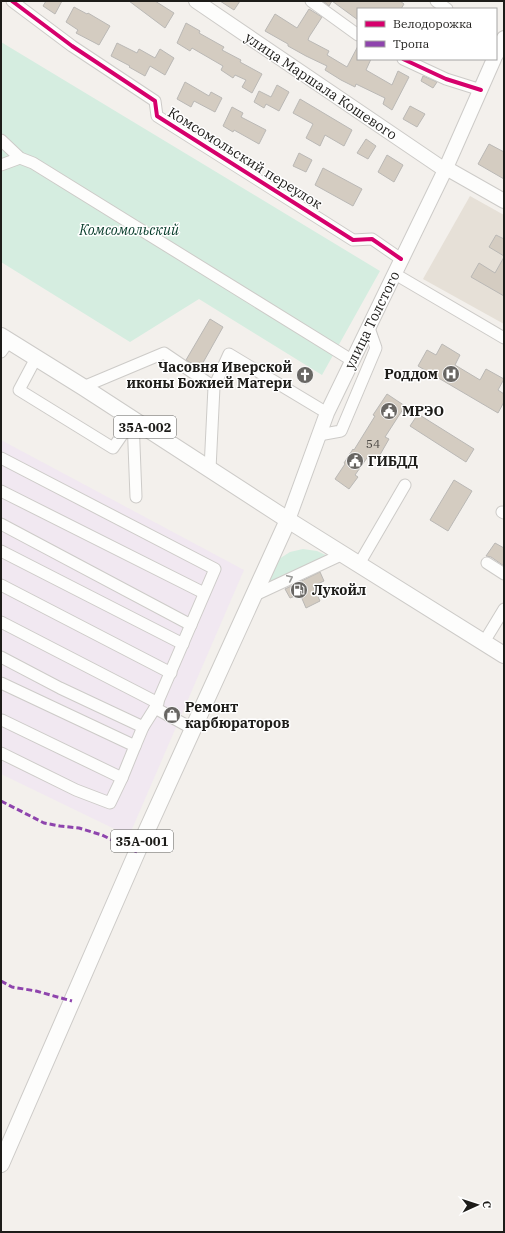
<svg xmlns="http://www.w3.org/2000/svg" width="505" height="1233" font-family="'IBM Plex Serif',serif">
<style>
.industrial{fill:#f1e8f1}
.built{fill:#e6e0d7}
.green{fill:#d5ede0}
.building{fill:#d4ccc1;stroke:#bab8b5}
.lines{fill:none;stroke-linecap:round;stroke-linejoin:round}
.minor-casing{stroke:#cdcbc8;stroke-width:13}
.major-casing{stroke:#cdcbc8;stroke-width:16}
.highway-casing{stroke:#cdcbc8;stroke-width:18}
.minor{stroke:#fdfdfc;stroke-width:11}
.major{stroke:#fdfdfc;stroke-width:14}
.highway{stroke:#fdfdfc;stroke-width:16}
.quiet{stroke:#8e44ad;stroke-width:3;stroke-dasharray:6 3;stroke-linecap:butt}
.cycleway-casing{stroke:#fff;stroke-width:6}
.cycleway{stroke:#d6006c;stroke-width:4}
.oneway{stroke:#989896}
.labels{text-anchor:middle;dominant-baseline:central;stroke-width:3;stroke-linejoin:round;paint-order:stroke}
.number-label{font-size:12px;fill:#4b4843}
.shield{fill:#fff;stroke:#61605e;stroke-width:1}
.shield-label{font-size:13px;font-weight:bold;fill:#1d1c19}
.street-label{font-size:14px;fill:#1d1c19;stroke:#fff}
.park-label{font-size:14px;font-style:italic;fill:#073c2a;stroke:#fff}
.poi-label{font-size:14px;font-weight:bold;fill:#1d1c19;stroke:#fff;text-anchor:start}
</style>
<rect width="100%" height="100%" fill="#f3f0ec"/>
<!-- industrial -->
<polygon class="industrial" points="1,440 244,570 129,836 1,774"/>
<!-- built -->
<polygon class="built" points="470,196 504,215 504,324 423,279"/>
<!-- green -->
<g class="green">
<polygon points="1,42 380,271 322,375 199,299 130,342 1,262"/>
<polygon points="303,549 317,551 330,557 263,586 279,559 290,552"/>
</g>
<!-- building -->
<g class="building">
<polygon points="46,1 62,1 55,14 43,6"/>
<polygon points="129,1 155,1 174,13 165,28"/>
<polygon points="220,1 240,1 234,10"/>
<polygon points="323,1 400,1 404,4 401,9 358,9 358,20 332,1 329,6"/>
<polygon points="74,7 87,14 88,13 110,26 99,45 76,33 78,30 66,22"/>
<polygon points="309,9 322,17 309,37 308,40 329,51 327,55 347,67 358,46 358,59 371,59 366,70 392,85 398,71 409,77 392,110 383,104 385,98 356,84 355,87 341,80 325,70 327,66 306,56 288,46 288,44 265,31 275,14 297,28"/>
<polygon points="186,23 200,31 199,33 224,47 222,50 241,60 240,62 262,74 252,93 242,87 246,80 235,75 233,78 221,70 223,66 192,48 190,51 177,43"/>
<polygon points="117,43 137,53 139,49 155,58 160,49 174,58 165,75 150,66 145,76 129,67 130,66 111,56"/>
<polygon points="423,76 437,82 433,88 421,81"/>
<polygon points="185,82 209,96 211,92 222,98 215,112 194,101 191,107 177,99"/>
<polygon points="277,85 289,92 279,111 266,104 264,108 254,102 259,91 271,97"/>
<polygon points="300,99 352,130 344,146 325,135 320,146 306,138 313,124 293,113"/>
<polygon points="410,106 425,114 417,127 403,119"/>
<polygon points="232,107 243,113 241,117 266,130 259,144 234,130 233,132 223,126"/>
<polygon points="366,139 376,146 368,159 357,153"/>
<polygon points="489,144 504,152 504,179 478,164"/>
<polygon points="299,153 312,160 306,172 293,166"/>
<polygon points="387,155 403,165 394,182 378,172"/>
<polygon points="323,168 362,189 353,206 315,185"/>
<polygon points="496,235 504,239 504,256 489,247"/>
<polygon points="504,257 504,296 471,277 479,263 495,273"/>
<polygon points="210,319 223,327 200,368 186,360"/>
<polygon points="442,344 460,355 455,365 480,380 486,369 504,379 498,390 504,394 504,402 498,413 418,366 427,350 436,355"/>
<polygon points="304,367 313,372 306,384 297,378"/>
<polygon points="387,394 405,406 385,437 389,439 377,460 369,455 355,475 358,477 349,489 335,479 345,464 344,463 353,449 354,450 375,416 373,415"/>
<polygon points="418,414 474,449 466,462 410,426"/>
<polygon points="454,480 472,491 448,531 430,520"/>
<polygon points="495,543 504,548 504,566 491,557 486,556"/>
<polygon points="320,572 324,581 313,586 320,601 306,608 300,594 290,598 285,589"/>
</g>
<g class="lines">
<!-- minor casing -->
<g class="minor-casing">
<g id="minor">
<polyline points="12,1 72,46 155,101 157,116 353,240 372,239 401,259"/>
<polyline points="311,1 358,35"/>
<polyline points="436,1 447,9"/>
<polyline points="403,59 446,79 481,90"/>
<polyline points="1,140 20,158 33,163 353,361"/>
<polyline points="1,165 20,158"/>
<polyline points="395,274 504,338"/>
<polyline points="1,352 9,341"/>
<polyline points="36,358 19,390 113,448 133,419"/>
<polyline points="83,387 164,353 214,387 210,469"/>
<polyline points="214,387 229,354 327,413"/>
<polyline points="133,419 136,497"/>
<polyline points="319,435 341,431 376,348 369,328"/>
<polyline points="1,458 215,569 155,708 143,727 60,688 1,657"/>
<polyline points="1,491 204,593"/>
<polyline points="502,512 504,513"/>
<polyline points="1,524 191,625"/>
<polyline points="1,551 183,644"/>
<polyline points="487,563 504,574"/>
<polyline points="359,564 405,485"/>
<polyline points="1,585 171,673"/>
<polyline points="255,595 343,554"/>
<polyline points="1,622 158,703"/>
<polyline points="484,642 504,609"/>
<polyline points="1,683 135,746 122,778"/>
<polyline points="155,708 193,729"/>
<polyline points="135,746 143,727"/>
<polyline points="1,753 76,790 110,803 122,778 2,720"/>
</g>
</g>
<!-- major casing -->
<g class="major-casing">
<g id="major">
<polyline points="196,1 445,170"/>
<polyline points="496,55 504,38"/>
<polyline points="446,168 504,201"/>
<polyline points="288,520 327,413 445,170 494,59"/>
</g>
</g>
<!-- highway casing -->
<g class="highway-casing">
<g id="highway">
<polyline points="1,336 83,387 288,520 504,655"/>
<polyline points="1,1164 137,852 288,520"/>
</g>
</g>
<!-- minor -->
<use href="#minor" class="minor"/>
<!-- major -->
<use href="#major" class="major"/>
<!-- highway -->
<use href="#highway" class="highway"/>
<!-- quiet -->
<g class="quiet">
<polyline points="1,801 44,823 60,826 79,828 102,835 137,852"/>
<polyline points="1,981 12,987 36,991 72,1001"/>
</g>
<!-- cycleway casing -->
<g class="cycleway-casing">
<g id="cycleway">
<polyline points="12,1 72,46 155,101 157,116 353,240 372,239 401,259"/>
<polyline points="403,59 446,79 481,90"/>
</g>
</g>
<!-- cycleway -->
<use href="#cycleway" class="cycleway"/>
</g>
<!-- one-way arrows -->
<defs><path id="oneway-chevron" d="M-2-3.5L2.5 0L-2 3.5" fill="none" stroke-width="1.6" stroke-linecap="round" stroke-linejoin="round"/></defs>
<use class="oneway" href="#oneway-chevron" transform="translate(290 578) rotate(-25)"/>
<!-- icons -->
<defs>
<g id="hospital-disc" transform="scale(0.9)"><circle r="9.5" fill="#686663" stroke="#fff"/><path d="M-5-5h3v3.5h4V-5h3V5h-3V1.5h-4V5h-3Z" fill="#fff"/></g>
<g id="church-disc" transform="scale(0.9)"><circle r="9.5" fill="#686663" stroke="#fff"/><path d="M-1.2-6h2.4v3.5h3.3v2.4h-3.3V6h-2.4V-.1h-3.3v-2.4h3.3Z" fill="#fff"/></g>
<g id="civic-disc" transform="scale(0.9)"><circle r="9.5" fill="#686663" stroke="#fff"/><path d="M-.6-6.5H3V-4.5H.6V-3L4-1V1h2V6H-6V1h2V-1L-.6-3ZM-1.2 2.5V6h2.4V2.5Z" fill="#fff"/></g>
<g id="fuel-disc" transform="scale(0.9)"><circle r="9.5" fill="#686663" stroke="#fff"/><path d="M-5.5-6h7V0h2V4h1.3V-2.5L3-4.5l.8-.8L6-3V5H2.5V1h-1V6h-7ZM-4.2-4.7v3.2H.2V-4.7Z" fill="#fff"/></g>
<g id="shop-disc" transform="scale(0.9)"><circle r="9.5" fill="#686663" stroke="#fff"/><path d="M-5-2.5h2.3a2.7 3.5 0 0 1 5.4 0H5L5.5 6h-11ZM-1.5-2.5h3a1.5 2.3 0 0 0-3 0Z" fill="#fff"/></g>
</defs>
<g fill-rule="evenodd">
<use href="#hospital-disc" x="451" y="374"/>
<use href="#church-disc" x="305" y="375"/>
<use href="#civic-disc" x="389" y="411"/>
<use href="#civic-disc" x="355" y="461"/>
<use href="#fuel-disc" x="299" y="590"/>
<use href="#shop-disc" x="172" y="715"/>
</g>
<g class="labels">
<!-- number labels -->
<g class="number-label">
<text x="373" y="443">54</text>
</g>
<!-- shield labels -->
<g class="shield">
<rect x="114" y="416" width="62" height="22" rx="3"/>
<rect x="111" y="830" width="62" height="22" rx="3"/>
</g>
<g class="shield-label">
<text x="145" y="427">35А-002</text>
<text x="142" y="841">35А-001</text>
</g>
<!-- street labels -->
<g class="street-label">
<text transform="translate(321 86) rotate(34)">улица Маршала Кошевого</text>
<text transform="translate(245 158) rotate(32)">Комсомольский переулок</text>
<text transform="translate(372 320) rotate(-64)">улица Толстого</text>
</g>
<!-- park labels -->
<g class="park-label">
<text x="129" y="230">Комсомольский</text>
</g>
<!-- poi labels -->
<g class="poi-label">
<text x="292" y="367" text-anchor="end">Часовня Иверской<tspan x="292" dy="16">иконы Божией Матери</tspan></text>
<text x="438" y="374" text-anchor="end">Роддом</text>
<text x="402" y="411">МРЭО</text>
<text x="368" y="461">ГИБДД</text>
<text x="312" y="590">Лукойл</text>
<text x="185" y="707">Ремонт<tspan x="185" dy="16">карбюраторов</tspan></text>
</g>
</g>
<!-- border -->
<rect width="505" height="1233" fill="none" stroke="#1d1c19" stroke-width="4"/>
<!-- legend -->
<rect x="357" y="8" width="140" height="52" fill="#ffffff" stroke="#a5a4a3"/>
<rect x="365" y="21" width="20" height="6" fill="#d6006c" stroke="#a5a4a3"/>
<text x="393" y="28" font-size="12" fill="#1d1c19">Велодорожка</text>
<rect x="365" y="41" width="20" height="6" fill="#8e44ad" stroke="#a5a4a3"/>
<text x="393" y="48" font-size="12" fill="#1d1c19">Тропа</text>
<!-- north arrow -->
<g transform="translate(477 1205) rotate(87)" stroke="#ffffff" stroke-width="3" paint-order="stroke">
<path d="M0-3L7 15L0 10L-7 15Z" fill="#1d1c19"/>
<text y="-6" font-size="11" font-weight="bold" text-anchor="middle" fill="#1d1c19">С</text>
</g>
</svg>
